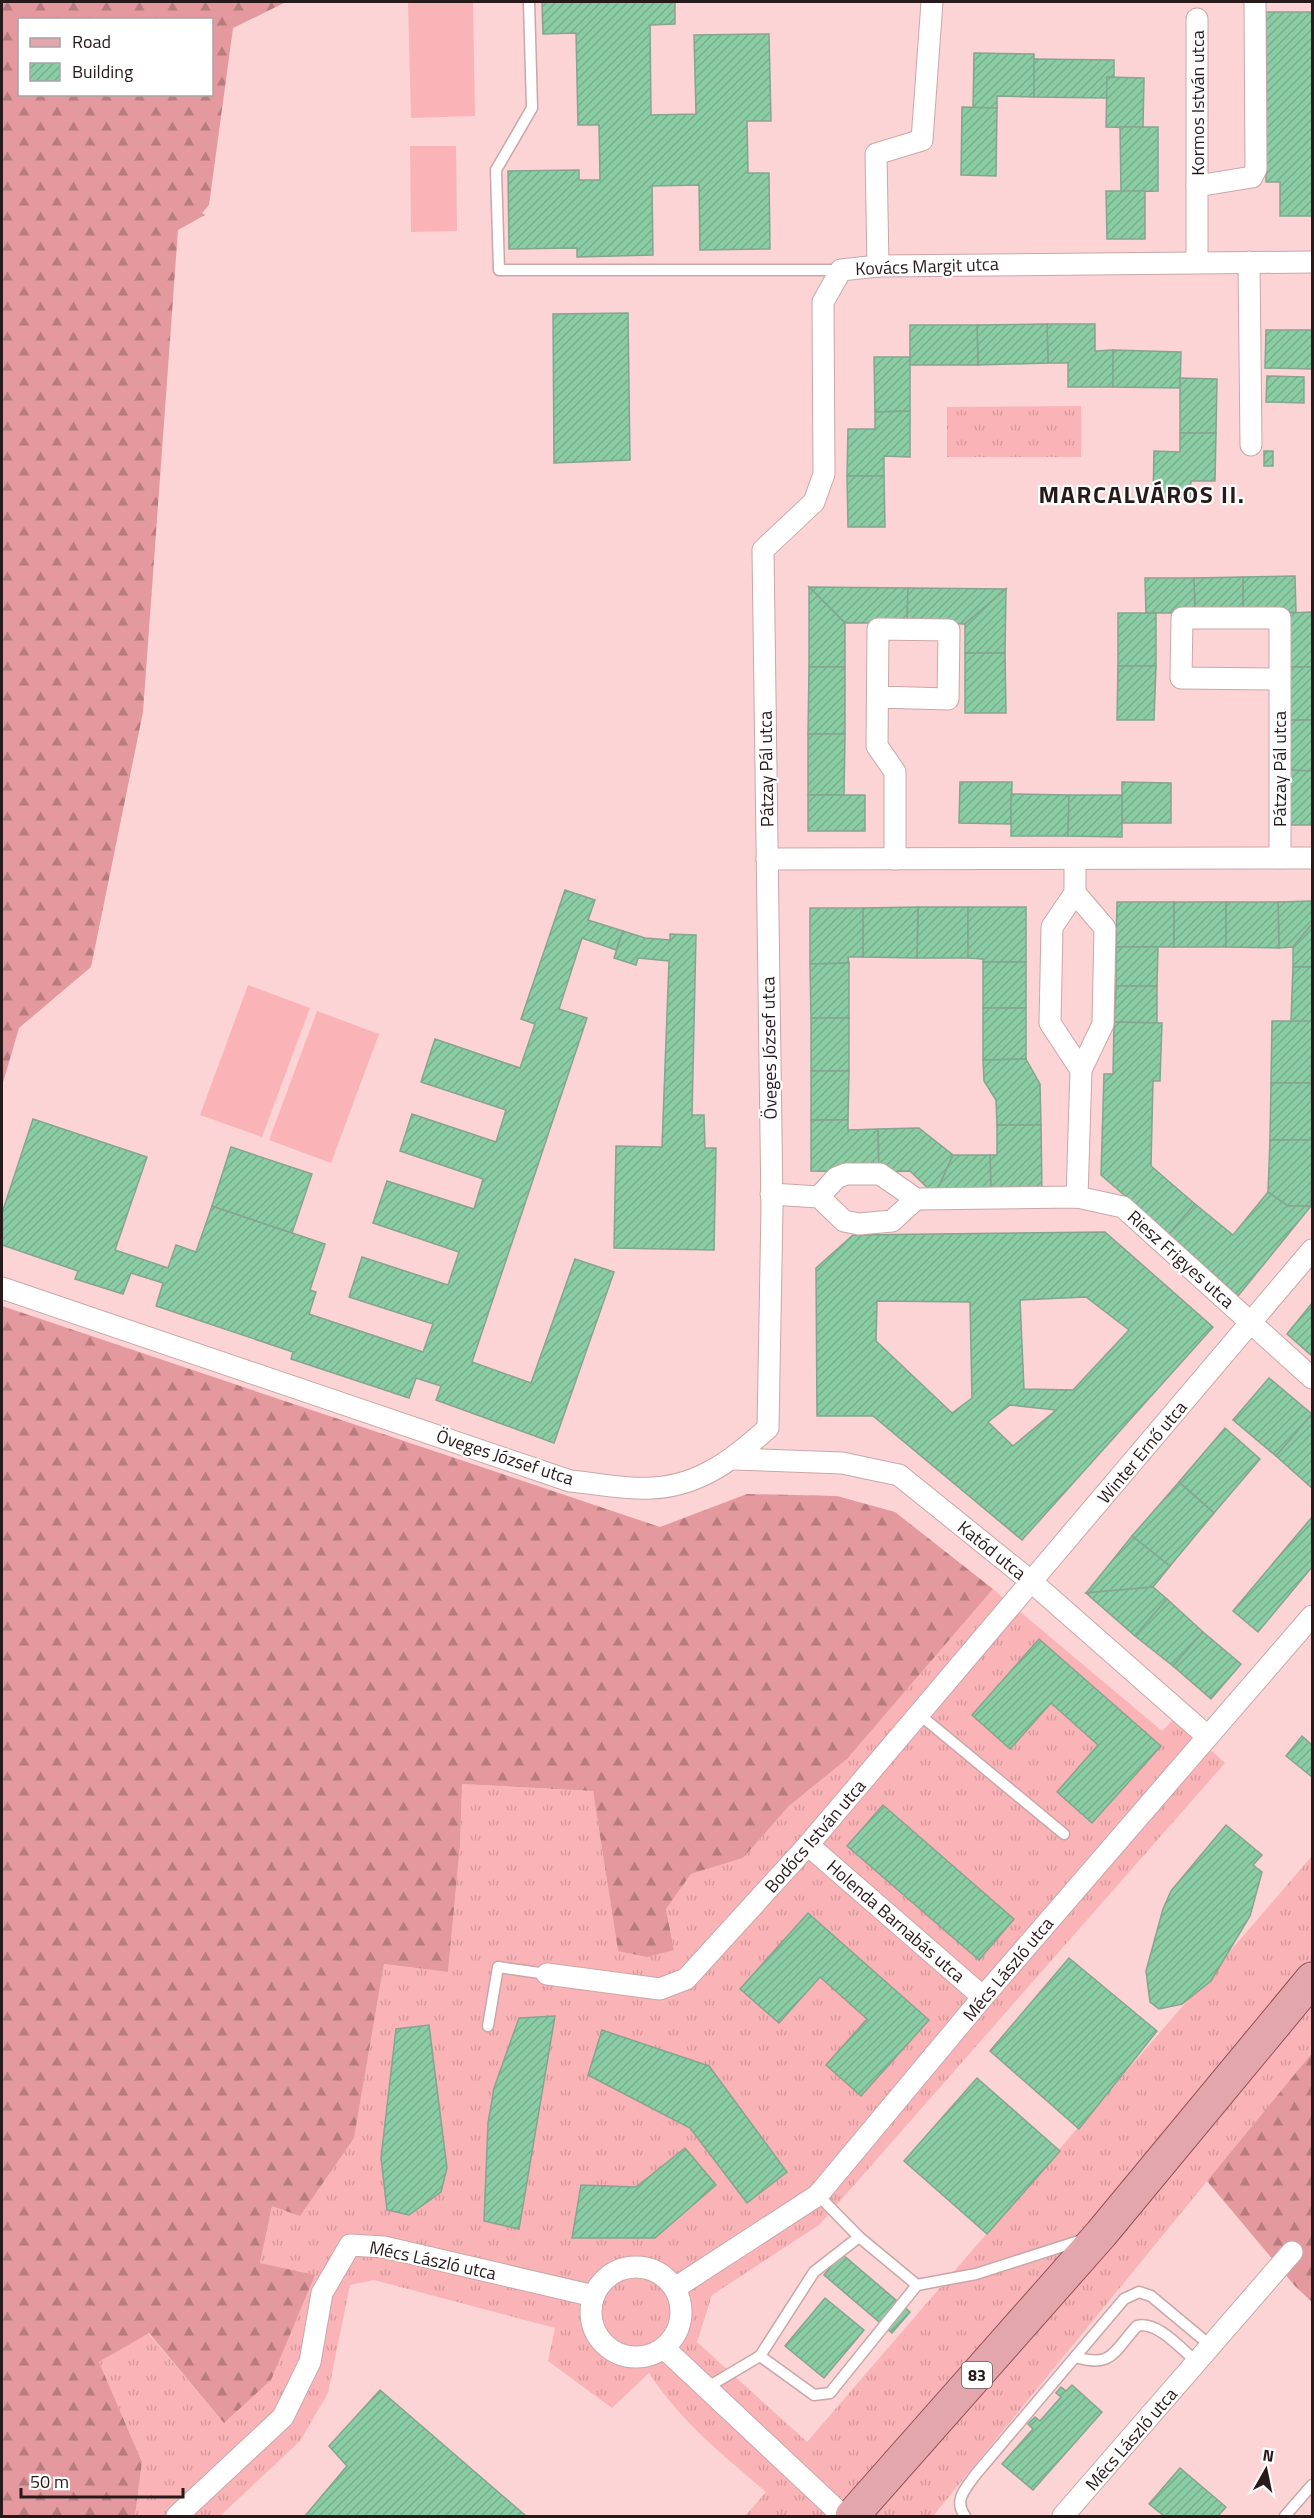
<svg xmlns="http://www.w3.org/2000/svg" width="1314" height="2518" font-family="'Titillium Web',sans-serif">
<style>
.grass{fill:url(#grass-tufts)}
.forest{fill:url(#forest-firs);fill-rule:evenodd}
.pitch{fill:#fab4b7}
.building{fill:url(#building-hatch);stroke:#86a490;stroke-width:1.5;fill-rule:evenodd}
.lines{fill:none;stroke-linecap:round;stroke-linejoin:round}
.lane-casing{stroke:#cba6a7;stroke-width:13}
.street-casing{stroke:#cba6a7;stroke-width:23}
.primary-casing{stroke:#944f55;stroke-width:35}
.lane{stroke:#fff;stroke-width:10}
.street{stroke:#fff;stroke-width:21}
.primary{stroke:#e2a6ac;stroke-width:33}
.labels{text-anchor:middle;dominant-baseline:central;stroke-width:4.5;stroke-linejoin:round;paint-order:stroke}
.shield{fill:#fff;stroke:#685f5f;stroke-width:1.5}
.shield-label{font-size:16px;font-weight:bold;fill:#281a1b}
.street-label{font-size:18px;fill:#281a1b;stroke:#fff}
.district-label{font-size:24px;font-weight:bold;letter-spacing:1.5px;fill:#281a1b;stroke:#fff}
</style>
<defs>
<pattern id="grass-tufts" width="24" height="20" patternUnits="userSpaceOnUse" patternTransform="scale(1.5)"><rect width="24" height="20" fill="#fab4b7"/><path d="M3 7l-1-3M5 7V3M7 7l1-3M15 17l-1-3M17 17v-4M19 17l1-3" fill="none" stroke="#d69a9d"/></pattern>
<pattern id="forest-firs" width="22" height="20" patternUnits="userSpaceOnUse" patternTransform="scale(1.5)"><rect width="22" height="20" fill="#e3999d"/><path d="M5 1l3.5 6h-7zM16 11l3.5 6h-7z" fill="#b87c7f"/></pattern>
<pattern id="building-hatch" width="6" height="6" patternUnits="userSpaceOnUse" patternTransform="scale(1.5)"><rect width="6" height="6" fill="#8acca3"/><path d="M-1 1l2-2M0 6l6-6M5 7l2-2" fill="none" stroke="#77af8c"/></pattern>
</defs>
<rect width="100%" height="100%" fill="#fcd4d6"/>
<!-- grass -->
<g class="grass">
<polygon points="1081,406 1081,457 947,457 947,407"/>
<path d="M993 1589 1162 1731 1175 1718 1225 1763 819 2225 712 2295 697 2342 807 2442 1312 1856V2053L933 2516H745L766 2492C724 2456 679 2420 649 2373L612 2408 548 2361 555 2328 374 2280 350 2285 328 2393 300 2441 220 2516H135L142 2462 99 2362 148 2333 224 2423 271 2379 314 2276 260 2263 272 2206 354 2138 384 1964 448 1972 460 1846 462 1784 593 1791 618 1951 674 1949 666 1909 691 1874 743 1858 789 1806 847 1759Z"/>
</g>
<!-- forest -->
<g class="forest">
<path d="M2 2H286L233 28 209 205 202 213 205 215 178 230 143 712 91 967 19 1028 2 1086ZM20 20H212V94H20Z"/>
<polygon points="2,1306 660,1527 747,1494 837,1496 895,1512 993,1589 847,1759 789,1806 743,1858 691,1874 666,1909 674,1950 647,1957 618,1951 593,1791 462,1784 460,1846 448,1972 384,1964 354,2138 300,2216 272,2206 260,2263 315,2275 271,2380 224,2423 149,2333 99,2362 142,2462 135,2516 2,2516"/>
<polygon points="1312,2053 1312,2302 1295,2286 1207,2181"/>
</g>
<!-- pitch -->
<g class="pitch">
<polygon points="408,2 473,2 475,116 411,118"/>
<polygon points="456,146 457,231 411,232 410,146"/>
<polygon points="248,985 310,1008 262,1137 200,1115"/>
<polygon points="317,1011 379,1034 331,1163 269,1140"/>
</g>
<!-- building -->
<g class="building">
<polygon points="542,2 675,2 675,24 650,25 651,115 696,114 694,35 769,34 771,121 747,121 748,173 769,173 770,249 700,250 699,185 652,186 653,255 577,257 577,248 509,249 508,171 579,170 579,180 600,180 599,125 578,125 576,33 543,34"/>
<polygon points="1266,12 1312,12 1312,216 1280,216 1280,182 1266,182"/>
<polygon points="974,53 1034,54 1034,97 997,96 997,108 973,108"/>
<polygon points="1034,59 1114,60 1114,77 1107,77 1107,98 1034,97"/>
<polygon points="1107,77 1144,78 1143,128 1106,127"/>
<polygon points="962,107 997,108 996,176 961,175"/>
<polygon points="1120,127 1158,127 1158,191 1121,192"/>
<polygon points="1106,191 1145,191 1145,239 1107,239"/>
<polygon points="628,313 630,460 554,463 553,314"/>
<polygon points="1047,324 1095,324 1095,351 1113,350 1113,387 1068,387 1068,363 1048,363"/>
<polygon points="1047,324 1048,363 978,365 977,325"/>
<polygon points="910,325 977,325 978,365 910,365"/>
<polygon points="1266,330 1312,330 1312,369 1265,368"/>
<polygon points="1113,350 1181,352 1180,388 1113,387"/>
<polygon points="874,357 910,357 910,411 875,412"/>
<polygon points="1267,376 1304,377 1304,403 1266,402"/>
<polygon points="1180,378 1217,379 1216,433 1180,433"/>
<polygon points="910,411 910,457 884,456 884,476 847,476 848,429 875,429 875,412"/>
<polygon points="1180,433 1216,433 1215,481 1191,481 1190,499 1153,498 1154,451 1180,452"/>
<rect x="1264" y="451" width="9" height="15"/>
<polygon points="847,476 884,476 885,527 848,527"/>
<polygon points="1295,576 1296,612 1243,613 1243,577"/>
<polygon points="1243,577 1243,613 1195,613 1194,578"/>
<polygon points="1145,578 1194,578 1195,613 1146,613"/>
<polygon points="809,587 908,588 907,623 845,623"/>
<polygon points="809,587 845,623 845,667 809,667"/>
<polygon points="908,588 1006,589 965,624 907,623"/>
<polygon points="1006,589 1005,653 965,653 965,624"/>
<polygon points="1312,612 1312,667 1289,667 1289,613"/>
<rect x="1118" y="613" width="38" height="53"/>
<polygon points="965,653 1005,653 1006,713 965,713"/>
<polygon points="1118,666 1156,666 1154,720 1117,720"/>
<polygon points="809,667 845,667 845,734 808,734"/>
<polygon points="1289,667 1312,667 1312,720 1288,720"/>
<polygon points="1288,720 1312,720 1312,771 1287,770"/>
<polygon points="808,734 845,734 844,795 808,795"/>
<polygon points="1287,770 1312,771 1312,825 1287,825"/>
<polygon points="960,782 1012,782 1011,824 959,823"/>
<polygon points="1122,782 1171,783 1171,823 1122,823"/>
<polygon points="1011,794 1069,795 1068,836 1011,836"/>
<rect x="808" y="795" width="57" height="36"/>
<polygon points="1069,795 1122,795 1122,837 1068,836"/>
<polygon points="565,890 595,900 588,920 623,931 616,950 582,938 559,1009 587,1018 472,1362 531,1383 575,1259 614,1272 554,1443 436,1400 441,1386 416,1378 409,1398 291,1359 293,1352 156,1306 163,1283 131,1273 123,1294 75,1279 78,1271 2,1245 2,1213 33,1119 147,1157 115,1250 168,1268 176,1245 196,1252 212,1206 325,1244 310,1290 316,1292 309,1314 423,1352 433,1324 349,1297 362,1257 448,1285 459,1252 373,1223 387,1181 474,1209 483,1179 400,1151 412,1114 496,1142 506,1110 421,1082 435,1039 520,1068 535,1024 521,1019"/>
<polygon points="1312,901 1312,924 1293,947 1279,948 1278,902"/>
<polygon points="1117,902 1174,902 1174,947 1116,947"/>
<rect x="1174" y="902" width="52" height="45"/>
<polygon points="1226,902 1278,902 1279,948 1226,947"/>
<polygon points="918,907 968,907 968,958 917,958"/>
<polygon points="918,907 917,958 863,957 863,908"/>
<polygon points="968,907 1026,907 1026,962 983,962 983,959 968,958"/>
<polygon points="810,908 863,908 863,957 848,957 849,963 810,964"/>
<polygon points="1312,924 1312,967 1293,967 1293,947"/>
<polygon points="623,931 645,938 670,940 670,934 696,935 692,1115 704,1115 705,1148 716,1148 714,1250 614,1248 616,1146 662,1147 669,961 638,958 636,965 614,958"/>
<polygon points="1116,947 1158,947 1157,986 1116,986"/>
<rect x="983" y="962" width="43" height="46"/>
<polygon points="849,963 849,1018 811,1018 810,964"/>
<polygon points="1293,967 1312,967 1312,1022 1291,1021"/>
<polygon points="1116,986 1157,986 1157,1023 1114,1022"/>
<polygon points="983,1008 1026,1008 1026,1059 983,1060"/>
<rect x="811" y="1018" width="38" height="53"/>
<polygon points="1272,1021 1312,1021 1311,1083 1271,1083"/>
<polygon points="1114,1022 1162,1023 1160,1081 1153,1081 1151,1166 1195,1204 1169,1234 1101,1175 1104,1074 1113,1074"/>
<polygon points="1026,1059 1040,1084 1041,1125 997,1125 996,1100 984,1081 983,1060"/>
<polygon points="811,1071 849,1071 848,1120 811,1120"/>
<polygon points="1271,1083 1311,1083 1312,1140 1270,1140"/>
<polygon points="811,1120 848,1120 848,1130 878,1129 879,1172 811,1171"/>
<polygon points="997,1125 1041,1125 1042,1193 991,1194 990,1155 997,1155"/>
<polygon points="919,1128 953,1155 935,1195 910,1171 879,1172 878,1129"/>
<polygon points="1270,1140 1312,1140 1311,1206 1288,1206 1268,1192"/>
<polygon points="231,1147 312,1174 292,1233 212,1206"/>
<polygon points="953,1155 990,1155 991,1194 935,1195"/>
<polygon points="1268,1192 1288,1206 1311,1206 1238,1296 1169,1234 1195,1204 1233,1235"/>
<path d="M1105 1232 1213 1327 1022 1540 873 1416H817L816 1268 853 1235ZM1086 1297 1129 1330 1073 1390 1024 1389 1020 1300ZM877 1301 970 1302 972 1398 952 1413 876 1341ZM1010 1405 1056 1410 1013 1446 988 1422Z"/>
<polygon points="1312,1303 1312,1356 1287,1334"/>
<polygon points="1269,1378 1312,1414 1276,1456 1233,1420"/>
<polygon points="1312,1414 1312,1488 1276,1456"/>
<polygon points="1225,1428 1260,1459 1214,1513 1179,1482"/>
<polygon points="1179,1482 1214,1513 1170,1566 1132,1536"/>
<polygon points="1312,1517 1312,1567 1258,1632 1233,1611"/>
<polygon points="1132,1536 1170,1566 1153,1587 1086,1593"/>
<polygon points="1153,1587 1167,1599 1135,1636 1086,1593"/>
<polygon points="1167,1599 1203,1632 1173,1666 1135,1636"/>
<polygon points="1203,1632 1241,1664 1211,1699 1173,1666"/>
<polygon points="1039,1639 1161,1746 1092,1823 1057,1792 1098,1745 1051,1703 1010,1749 972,1715"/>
<polygon points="1302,1736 1312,1745 1312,1777 1286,1756"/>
<polygon points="883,1805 1014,1919 979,1960 847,1846"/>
<polygon points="1226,1825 1262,1855 1253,1865 1262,1872 1250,1916 1211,1981 1182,2004 1159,2009 1150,2002 1146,1971 1163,1909 1171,1891"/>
<polygon points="808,1913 929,2020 861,2096 826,2065 867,2019 820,1977 779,2023 740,1989"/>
<polygon points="1069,1958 1157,2031 1079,2129 990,2051"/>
<polygon points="555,2016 519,2229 484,2221 488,2123 494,2088 519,2018"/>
<polygon points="429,2025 447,2168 441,2192 409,2215 387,2210 381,2158 396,2029"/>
<polygon points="602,2030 709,2066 787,2172 747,2203 690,2128 588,2075"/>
<polygon points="977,2078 1060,2151 987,2234 904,2161"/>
<polygon points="685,2148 716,2185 655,2238 572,2238 581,2185 636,2187"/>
<polygon points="842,2254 910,2312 892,2333 824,2275"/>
<polygon points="825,2298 864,2330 824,2378 785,2346"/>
<polygon points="1072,2385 1102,2412 1033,2490 1002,2464 1033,2429 1028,2424 1035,2417 1040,2421 1061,2397 1056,2393 1061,2387 1066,2391"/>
<polygon points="380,2390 526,2516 305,2516 347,2466 329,2446"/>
<polygon points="1180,2468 1226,2507 1218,2516 1164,2516 1149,2504"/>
</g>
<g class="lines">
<!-- lane casing -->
<g class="lane-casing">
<g id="lane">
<polyline points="529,2 532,108 496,170 499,270 841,270"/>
<polyline points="920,1715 1064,1834"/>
<polyline points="488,2026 498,1967 547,1974"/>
<polyline points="818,2195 859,2237 917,2285"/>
<polyline points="760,2356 814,2395 830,2393 917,2285 976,2274 1082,2240"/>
<path d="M1075 2357C1113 2368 1113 2352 1137 2326 1157 2320 1182 2350 1197 2362"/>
<polyline points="706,2388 760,2356 814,2272 859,2237"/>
<path d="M965 2516C953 2500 966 2488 976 2474L1124 2299 1139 2292 1151 2296 1211 2346"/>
<polyline points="1285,2516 1312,2485"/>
</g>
</g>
<!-- street casing -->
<g class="street-casing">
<g id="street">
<polyline points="1197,19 1197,186"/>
<polyline points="1197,262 1197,186 1252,177 1256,169 1255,2"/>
<polyline points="1249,262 1251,445"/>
<polyline points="878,266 876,154 922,140 932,2"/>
<polyline points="1279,679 1181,678 1182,618 1280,618 1280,858"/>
<polyline points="878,697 948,699 949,630 878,629 877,746 895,772 895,859"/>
<polyline points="767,859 1312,858"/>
<polyline points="1075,860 1075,893 1052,927 1050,1023 1081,1070"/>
<polyline points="1075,893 1105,928 1103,1024 1081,1070 1077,1197"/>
<polyline points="771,1194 819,1197 844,1221 859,1224 892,1221 916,1199"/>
<polyline points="819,1197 836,1178 846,1174 880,1174 916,1199 1077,1197 1123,1207 1312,1378"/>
<path d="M2 1288 570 1481C596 1483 626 1490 652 1488 700 1486 735 1458 768 1428L772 1208 763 550 814 502 824 474 823 302 841 270 878 266 1312 262"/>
<polyline points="734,1459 842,1463 899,1475 1033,1583 1207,1736"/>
<polyline points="808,1845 983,1997"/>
<polyline points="547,1974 660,1989 686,1979 808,1845 1312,1250"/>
<circle cx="636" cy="2312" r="45"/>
<polyline points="675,2288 818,2195 983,1997 1312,1616"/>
<polyline points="664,2348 843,2516"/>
<polyline points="177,2516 283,2417 310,2362 322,2293 350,2245 384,2247 594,2296"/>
<polyline points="1063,2516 1292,2252"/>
</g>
</g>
<!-- primary casing -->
<g class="primary-casing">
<polyline id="primary" points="852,2516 1101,2234 1312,1979"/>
</g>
<!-- lane -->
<use href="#lane" class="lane"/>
<!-- street -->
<use href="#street" class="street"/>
<!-- primary -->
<use href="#primary" class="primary"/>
</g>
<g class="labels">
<!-- shield labels -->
<rect class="shield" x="962" y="2362" width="30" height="26" rx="4.5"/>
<g class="shield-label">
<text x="977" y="2375">83</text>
</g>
<!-- street labels -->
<g class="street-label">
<text transform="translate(1197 103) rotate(-90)">Kormos István utca</text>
<text transform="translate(927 266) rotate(-2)">Kovács Margit utca</text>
<text transform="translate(766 769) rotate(-91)">Pátzay Pál utca</text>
<text transform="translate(1279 769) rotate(-90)">Pátzay Pál utca</text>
<text transform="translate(769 1048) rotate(-91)">Öveges József utca</text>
<text transform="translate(1181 1259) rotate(42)">Riesz Frigyes utca</text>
<text transform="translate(1142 1452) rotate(-50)">Winter Ernő utca</text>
<text transform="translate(505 1457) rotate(18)">Öveges József utca</text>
<text transform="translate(992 1550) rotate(39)">Katód utca</text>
<text transform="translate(815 1836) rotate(-49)">Bodócs István utca</text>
<text transform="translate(896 1921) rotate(41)">Holenda Barnabás utca</text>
<text transform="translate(1008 1969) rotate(-50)">Mécs László utca</text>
<text transform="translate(433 2260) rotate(12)">Mécs László utca</text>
<text transform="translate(1131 2439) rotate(-49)">Mécs László utca</text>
</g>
<!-- district labels -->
<g class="district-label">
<text x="1142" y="494">MARCALVÁROS II.</text>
</g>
</g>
<!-- border -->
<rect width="1314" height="2518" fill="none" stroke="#281a1b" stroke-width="6"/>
<!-- legend -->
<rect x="18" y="18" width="195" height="78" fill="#ffffff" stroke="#a9a3a4" stroke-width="1.5"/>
<rect x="30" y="38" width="30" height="9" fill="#e2a6ac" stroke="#a9a3a4" stroke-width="1.5"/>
<text x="72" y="48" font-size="18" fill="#281a1b">Road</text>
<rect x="30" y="63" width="30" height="18" fill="url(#building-hatch)" stroke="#a9a3a4" stroke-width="1.5"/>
<text x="72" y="78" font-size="18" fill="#281a1b">Building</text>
<!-- north arrow -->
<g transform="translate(1266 2470) rotate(9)" stroke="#ffffff" stroke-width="4.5" paint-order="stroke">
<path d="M0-4.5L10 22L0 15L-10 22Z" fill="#281a1b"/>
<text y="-9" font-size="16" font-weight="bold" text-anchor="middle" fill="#281a1b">N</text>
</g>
<!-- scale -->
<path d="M21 2488v9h162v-9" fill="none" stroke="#281a1b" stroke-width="3"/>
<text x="30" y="2488" font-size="18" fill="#281a1b" stroke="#ffffff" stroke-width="4.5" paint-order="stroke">50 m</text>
</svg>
